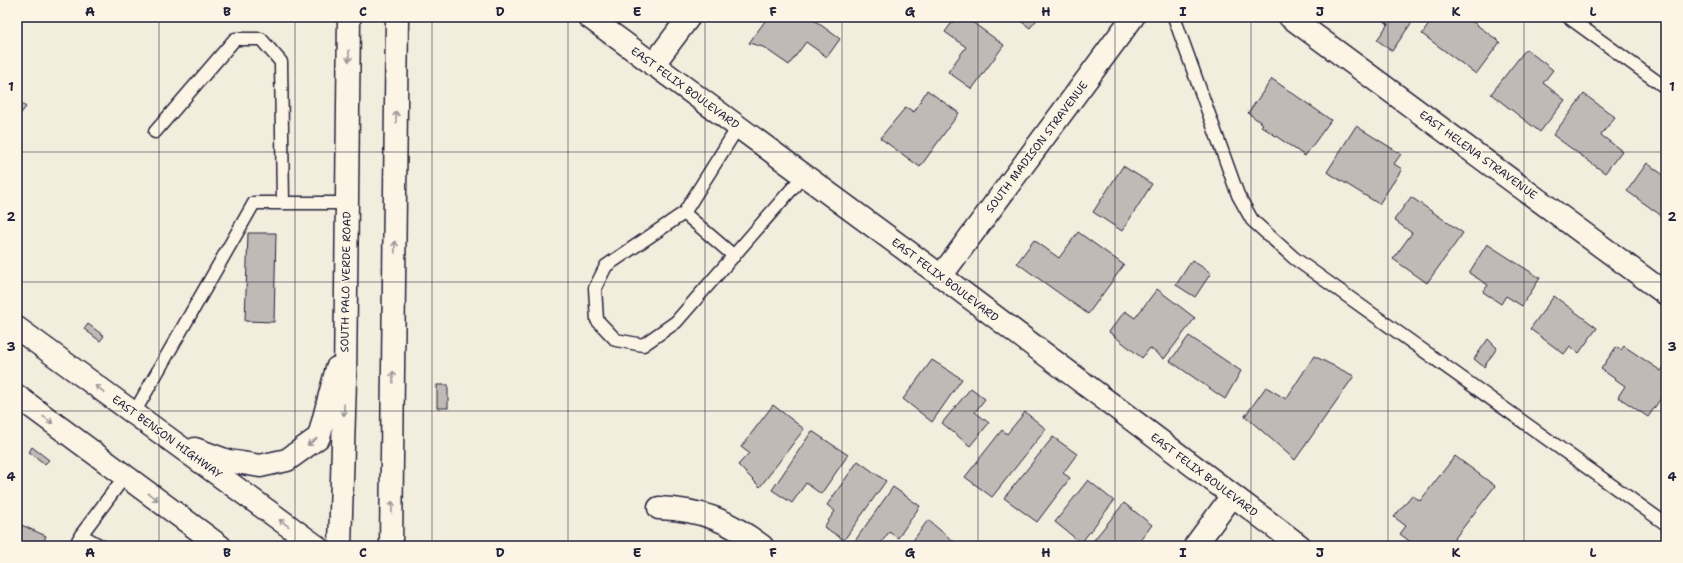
<svg xmlns="http://www.w3.org/2000/svg" width="1683" height="563" font-family="'Shantell Sans',sans-serif">
<style>
.building{fill:#bfbab6;stroke:#22223b}
.lines{fill:none;stroke-linecap:round;stroke-linejoin:round}
.lane-casing{stroke:#22223b;stroke-width:15}
.street-casing{stroke:#22223b;stroke-width:25}
.secondary-casing{stroke:#22223b;stroke-width:25}
.lane{stroke:#fcf5e5;stroke-width:12}
.street{stroke:#fcf5e5;stroke-width:22}
.secondary{stroke:#fcf5e5;stroke-width:22}
.oneway{stroke:#9a9698}
.grid{fill:none;stroke:#22223b;stroke-width:1;stroke-opacity:0.55}
.labels{text-anchor:middle;dominant-baseline:central;stroke-width:3;stroke-linejoin:round;paint-order:stroke}
.street-label{font-size:11px;fill:#22223b;stroke:#fcf5e5}
.neatline{fill:none;stroke:#22223b;stroke-width:1.5}
.grid-label{font-size:13px;text-anchor:middle;font-weight:bold;fill:#22223b}
</style>
<rect width="100%" height="100%" fill="#f3edde"/>
<filter id="ink" filterUnits="userSpaceOnUse"><feTurbulence type="fractalNoise" baseFrequency=".025" numOctaves="2"/><feDisplacementMap in="SourceGraphic" scale="8" xChannelSelector="R" yChannelSelector="G"/><feConvolveMatrix kernelMatrix="1 2 1 2 8 2 1 2 1" color-interpolation-filters="sRGB"/></filter>
<g filter="url(#ink)">
<!-- building -->
<g class="building">
<polygon points="768,17 810,17 840,39 827,57 806,42 789,65 763,47 749,43"/>
<polygon points="956,17 965,17 1004,45 972,89 948,72 966,47 945,32"/>
<polygon points="1015,17 1039,17 1030,28"/>
<polygon points="1379,17 1410,17 1412,22 1392,51 1377,40 1388,24"/>
<polygon points="1434,17 1457,17 1461,20 1466,17 1500,42 1476,74 1422,34"/>
<polygon points="1526,49 1553,70 1543,83 1565,100 1540,132 1491,94"/>
<polygon points="1272,79 1331,120 1305,156 1261,126 1263,124 1248,113"/>
<polygon points="927,90 959,113 920,167 880,138 906,107 914,112"/>
<polygon points="1584,94 1615,117 1601,135 1622,151 1605,173 1553,135"/>
<polygon points="17,100 26,107 17,118"/>
<polygon points="1356,126 1401,154 1394,164 1402,169 1379,204 1327,172"/>
<polygon points="1647,163 1666,177 1666,219 1627,191"/>
<polygon points="1123,166 1152,184 1122,231 1093,212"/>
<polygon points="1411,197 1463,233 1427,283 1393,259 1412,233 1394,220"/>
<polygon points="1078,232 1124,265 1088,314 1017,263 1034,240 1059,258"/>
<polygon points="248,233 276,233 274,322 245,321"/>
<polygon points="1487,244 1540,278 1522,306 1506,296 1501,304 1483,292 1488,285 1469,273"/>
<polygon points="1192,260 1211,273 1195,297 1176,285"/>
<polygon points="1157,289 1195,318 1164,359 1150,348 1142,358 1109,332 1125,311 1135,318"/>
<polygon points="1554,296 1597,328 1579,353 1570,346 1564,354 1530,329"/>
<polygon points="88,324 104,336 100,341 84,329"/>
<polygon points="1189,336 1241,371 1225,399 1170,361"/>
<polygon points="1488,339 1497,348 1484,367 1474,359"/>
<polygon points="1624,346 1661,371 1666,364 1666,391 1648,417 1618,397 1625,386 1601,369 1616,347 1621,350"/>
<polygon points="1314,356 1354,376 1295,460 1245,416 1266,387 1286,399"/>
<polygon points="932,360 962,379 932,422 903,399"/>
<rect x="437" y="385" width="11" height="23"/>
<polygon points="971,388 985,399 975,412 989,423 970,446 942,423"/>
<polygon points="773,405 804,429 760,487 738,465 749,453 741,447"/>
<polygon points="1025,412 1046,429 992,497 965,477 1002,430 1007,434"/>
<polygon points="812,431 848,455 821,494 806,483 792,503 772,490"/>
<polygon points="1053,437 1077,454 1063,473 1070,478 1037,522 1004,498"/>
<polygon points="32,447 49,460 45,464 29,452"/>
<polygon points="1455,456 1495,486 1449,546 1416,546 1400,534 1406,526 1394,517 1412,495 1420,501"/>
<polygon points="858,461 886,481 844,540 824,527 835,511 827,505"/>
<polygon points="1088,480 1114,501 1081,543 1055,522"/>
<polygon points="893,487 920,506 898,538 889,532 879,546 852,545"/>
<polygon points="1124,503 1152,525 1136,546 1089,546"/>
<polygon points="928,520 959,546 909,546"/>
<polygon points="17,523 46,536 42,546 17,546"/>
</g>
<g class="lines">
<!-- lane casing -->
<g class="lane-casing">
<g id="lane">
<polyline points="1174,17 1238,195 1252,220 1294,258 1666,524"/>
<polyline points="1568,17 1666,88"/>
<polyline points="738,127 684,213 606,266 595,288 597,320 616,340 643,345 676,322 804,175"/>
<polyline points="155,132 235,39 261,39 281,62 283,203"/>
<polyline points="684,213 734,256"/>
<polyline points="134,413 254,203 347,203"/>
<polyline points="81,535 125,476"/>
<polyline points="75,546 81,535 101,546"/>
</g>
</g>
<!-- street casing -->
<g class="street-casing">
<g id="street">
<polyline points="589,17 941,276 1300,546"/>
<polyline points="1290,17 1666,294"/>
<polyline points="653,65 689,17"/>
<polyline points="941,276 1133,17"/>
<path d="M659 508C703 510 727 520 762 546"/>
<polyline points="1195,546 1232,496"/>
</g>
</g>
<!-- secondary casing -->
<g class="secondary-casing">
<g id="secondary">
<polyline points="17,328 316,546"/>
<polyline points="17,396 220,546"/>
<polyline points="195,449 228,461 242,463 260,466 287,460 319,437 337,368"/>
<polyline points="340,546 345,380 349,17"/>
<polyline points="391,546 397,17"/>
</g>
</g>
<!-- lane -->
<use href="#lane" class="lane"/>
<!-- street -->
<use href="#street" class="street"/>
<!-- secondary -->
<use href="#secondary" class="secondary"/>
</g>
<!-- one-way arrows -->
<defs><path id="oneway-shaft" d="M-6 0H5M1.5-3L5.5 0L1.5 3" fill="none" stroke-width="1.6" stroke-linecap="round" stroke-linejoin="round"/></defs>
<g class="oneway">
<use href="#oneway-shaft" transform="translate(349 56) rotate(90)"/>
<use href="#oneway-shaft" transform="translate(396 117) rotate(-89)"/>
<use href="#oneway-shaft" transform="translate(395 247) rotate(-89)"/>
<use href="#oneway-shaft" transform="translate(393 377) rotate(-89)"/>
<use href="#oneway-shaft" transform="translate(100 389) rotate(-144)"/>
<use href="#oneway-shaft" transform="translate(344 410) rotate(92)"/>
<use href="#oneway-shaft" transform="translate(48 420) rotate(36)"/>
<use href="#oneway-shaft" transform="translate(312 442) rotate(143)"/>
<use href="#oneway-shaft" transform="translate(153 497) rotate(36)"/>
<use href="#oneway-shaft" transform="translate(392 507) rotate(-89)"/>
<use href="#oneway-shaft" transform="translate(284 523) rotate(-144)"/>
</g>
</g>
<!-- grid -->
<path class="grid" d="M159 17V546M295 17V546M432 17V546M568 17V546M705 17V546M842 17V546M978 17V546M1115 17V546M1251 17V546M1388 17V546M1524 17V546M17 152H1666M17 282H1666M17 411H1666"/>
<g class="labels">
<!-- street labels -->
<g class="street-label">
<text transform="translate(685 88) rotate(36)">EAST FELIX BOULEVARD</text>
<text transform="translate(1037 147) rotate(-53)">SOUTH MADISON STRAVENUE</text>
<text transform="translate(1478 155) rotate(36)">EAST HELENA STRAVENUE</text>
<text transform="translate(945 280) rotate(37)">EAST FELIX BOULEVARD</text>
<text transform="translate(346 282) rotate(-89)">SOUTH PALO VERDE ROAD</text>
<text transform="translate(167 437) rotate(36)">EAST BENSON HIGHWAY</text>
<text transform="translate(1204 475) rotate(37)">EAST FELIX BOULEVARD</text>
</g>
</g>
<!-- margin -->
<rect width="1683" height="563" fill="none" stroke="#fcf5e5" stroke-width="44"/>
<rect x="22" y="22" width="1639" height="519" class="neatline"/>
<g class="grid-label">
<text x="90" y="16">A</text>
<text x="227" y="16">B</text>
<text x="363" y="16">C</text>
<text x="500" y="16">D</text>
<text x="637" y="16">E</text>
<text x="773" y="16">F</text>
<text x="910" y="16">G</text>
<text x="1046" y="16">H</text>
<text x="1183" y="16">I</text>
<text x="1320" y="16">J</text>
<text x="1456" y="16">K</text>
<text x="1593" y="16">L</text>
<text x="11" y="91">1</text>
<text x="1672" y="91">1</text>
<text x="11" y="221">2</text>
<text x="1672" y="221">2</text>
<text x="11" y="351">3</text>
<text x="1672" y="351">3</text>
<text x="11" y="481">4</text>
<text x="1672" y="481">4</text>
<text x="90" y="557">A</text>
<text x="227" y="557">B</text>
<text x="363" y="557">C</text>
<text x="500" y="557">D</text>
<text x="637" y="557">E</text>
<text x="773" y="557">F</text>
<text x="910" y="557">G</text>
<text x="1046" y="557">H</text>
<text x="1183" y="557">I</text>
<text x="1320" y="557">J</text>
<text x="1456" y="557">K</text>
<text x="1593" y="557">L</text>
</g>
</svg>
